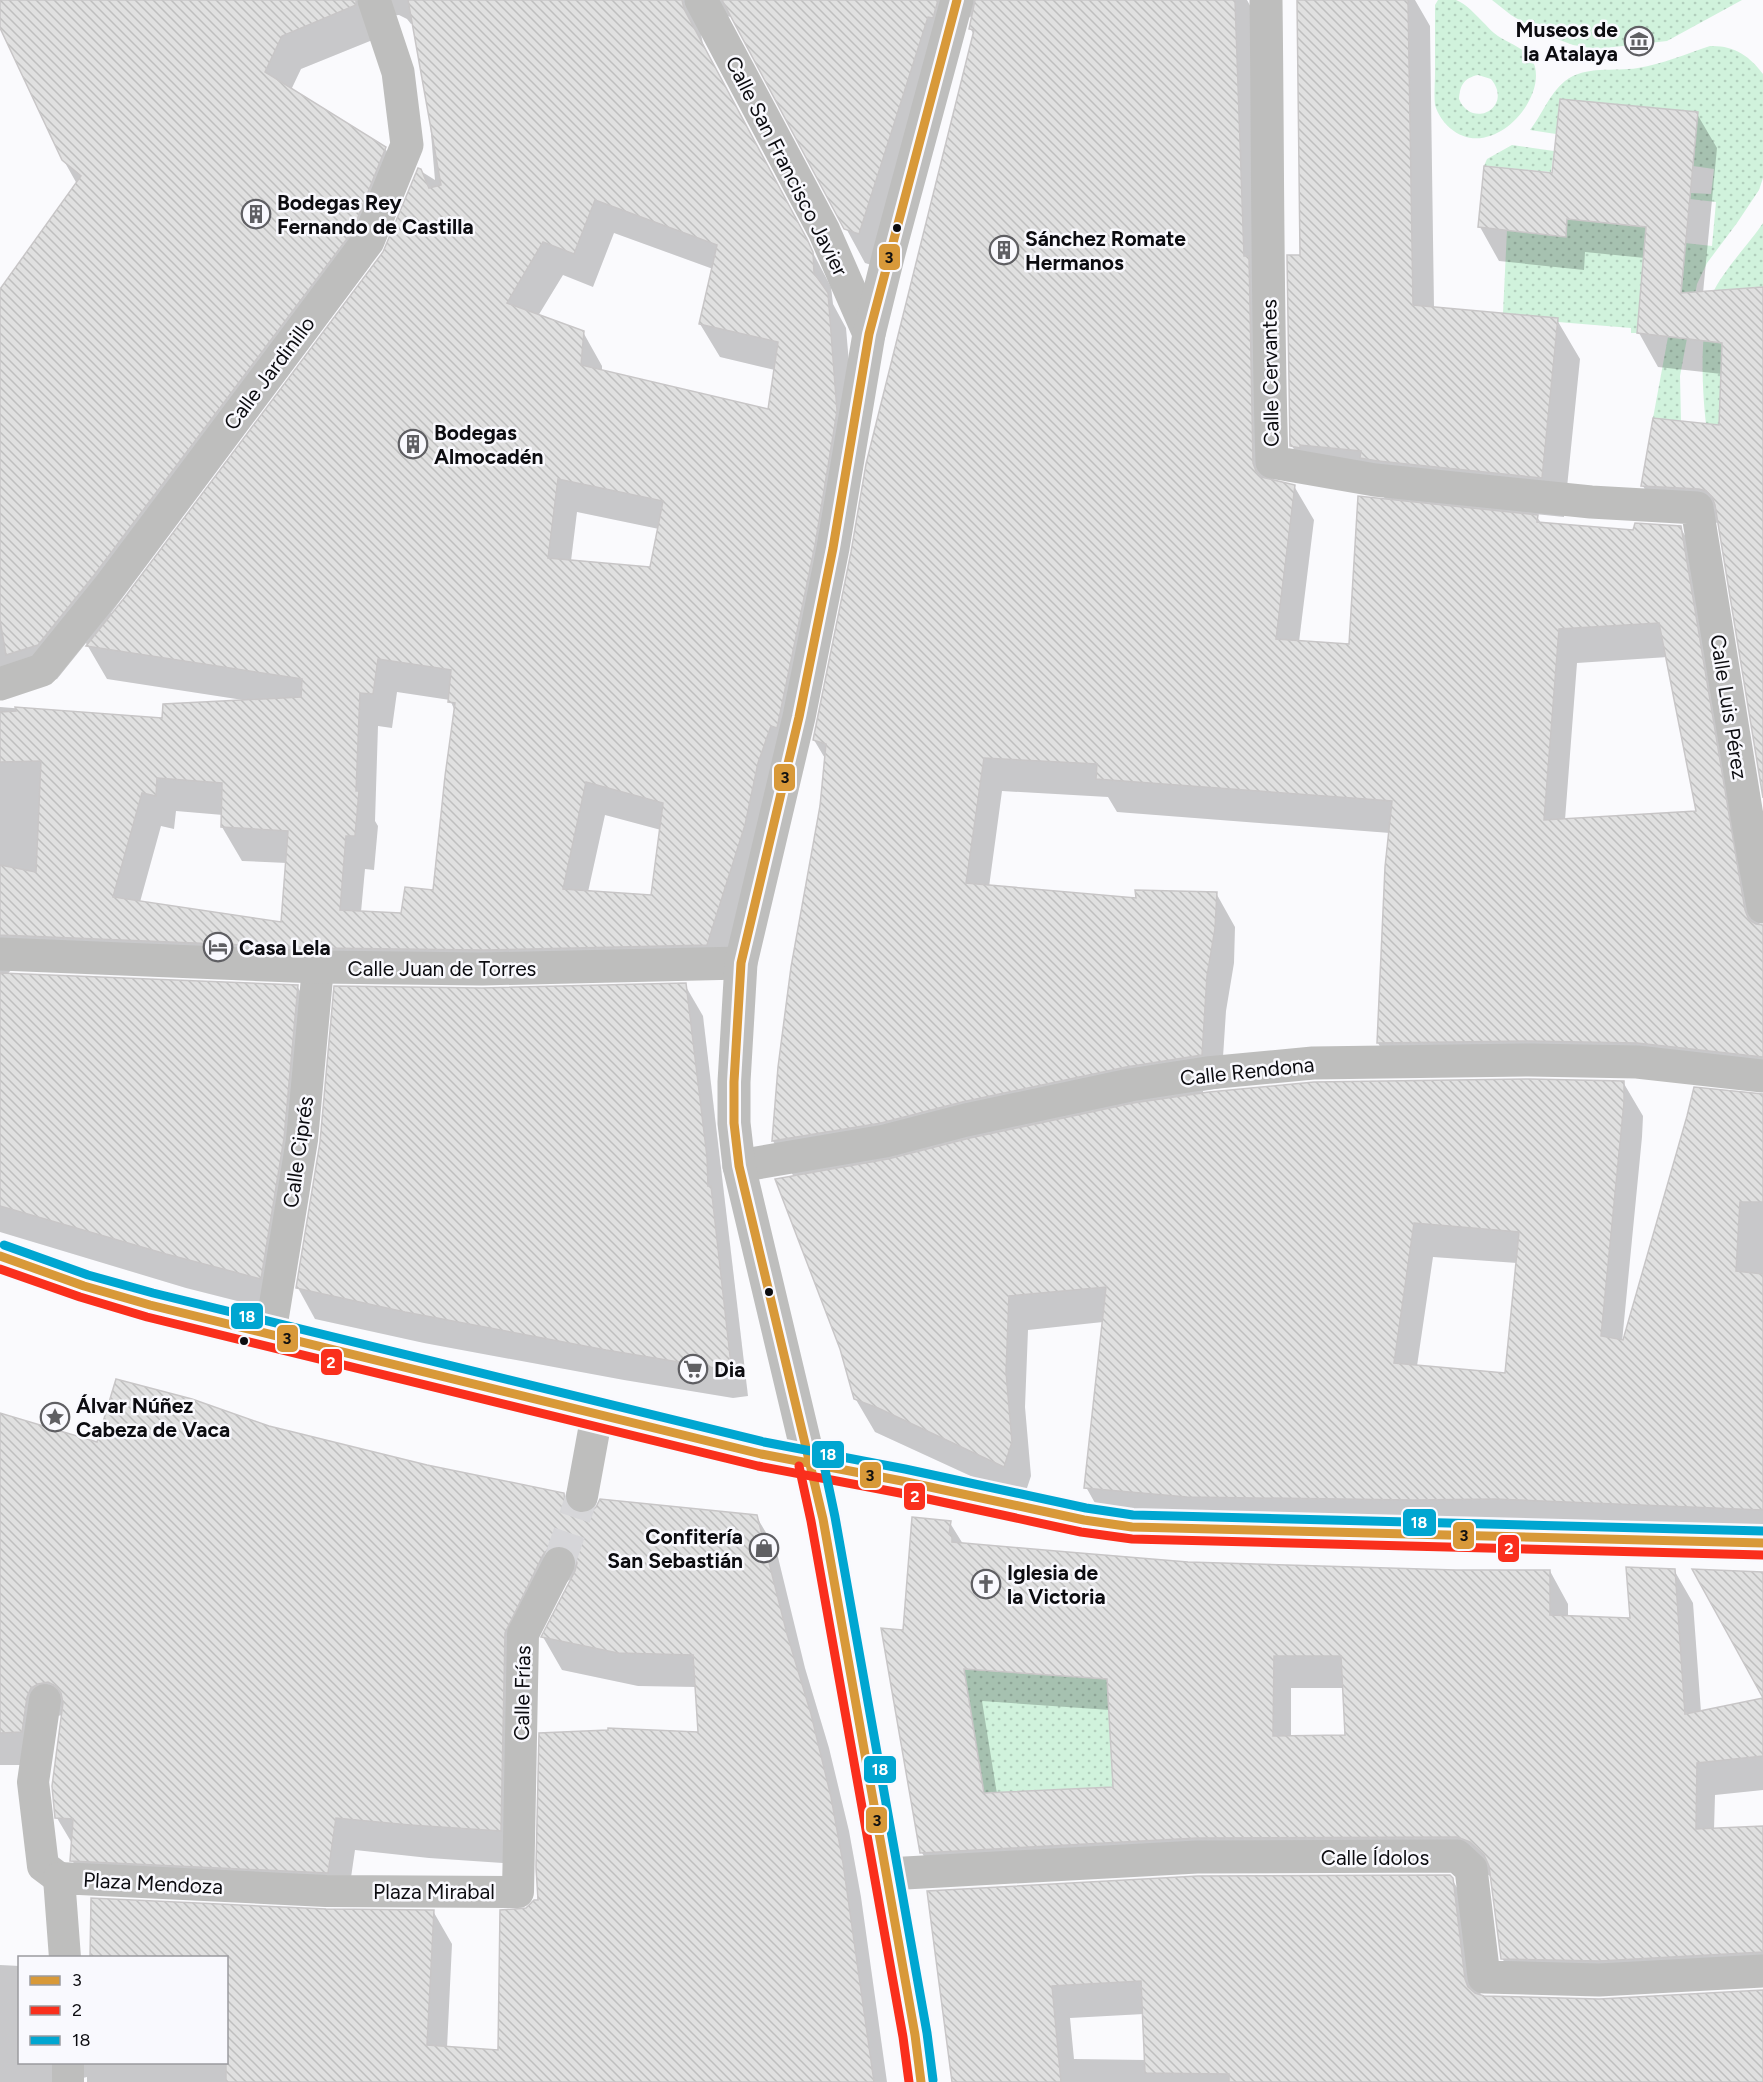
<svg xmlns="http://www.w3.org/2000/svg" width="1763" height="2082" font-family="Figtree,sans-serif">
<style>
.grass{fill:url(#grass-dots);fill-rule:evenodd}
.shadow{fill:#0003;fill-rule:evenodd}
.building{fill:url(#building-back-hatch);stroke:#c8c6c7;stroke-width:1.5;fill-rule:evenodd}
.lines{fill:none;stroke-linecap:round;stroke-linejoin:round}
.pedestrian-tunnel{stroke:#d6d6d9;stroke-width:32;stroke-dasharray:32 16;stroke-linecap:butt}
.pedestrian{stroke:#bebebd;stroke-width:32}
.minor{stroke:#bebebd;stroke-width:33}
.tertiary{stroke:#bebebd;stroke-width:33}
.bus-1-casing{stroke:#f9f9fe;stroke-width:14}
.bus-2-casing{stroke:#f9f9fe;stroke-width:14}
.bus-3-casing{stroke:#f9f9fe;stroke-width:14}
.bus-1{stroke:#d89939;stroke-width:9}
.bus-2{stroke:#fa2f1c;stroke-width:9}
.bus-3{stroke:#00a6d1;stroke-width:9}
.bus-dot{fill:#0c0c10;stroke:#f9f9fe;stroke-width:2}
.labels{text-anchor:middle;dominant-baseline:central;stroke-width:5;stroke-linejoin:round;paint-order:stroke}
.poi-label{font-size:21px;font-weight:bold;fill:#0c0c10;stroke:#f9f9fe;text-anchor:start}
.street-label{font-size:21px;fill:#0c0c10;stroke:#f9f9fe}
.line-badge{stroke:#f9f9fe;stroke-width:2}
.badge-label{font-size:16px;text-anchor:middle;font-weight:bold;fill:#fff}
.pale-badge-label{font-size:16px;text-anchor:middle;font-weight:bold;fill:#111}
</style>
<defs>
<pattern id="grass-dots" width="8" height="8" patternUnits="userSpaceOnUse" patternTransform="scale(1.5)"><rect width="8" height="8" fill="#d0f2dc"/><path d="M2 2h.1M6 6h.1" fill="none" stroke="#b1cebc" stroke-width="1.8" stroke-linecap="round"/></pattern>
<pattern id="building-back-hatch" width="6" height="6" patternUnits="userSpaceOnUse" patternTransform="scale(1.5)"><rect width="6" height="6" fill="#e0e0e0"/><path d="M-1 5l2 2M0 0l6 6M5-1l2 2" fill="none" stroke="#bfbfbf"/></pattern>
</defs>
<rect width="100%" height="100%" fill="#fafafd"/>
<!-- grass -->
<g class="grass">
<path d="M1438 0C1443 0 1451 0 1456 0 1468 4 1484 24 1494 33 1507 44 1530 48 1535 67 1544 104 1489 162 1450 128 1444 123 1437 113 1435 105 1434 95 1435 83 1435 73 1435 51 1435 28 1435 5ZM1478 75 1491 79C1514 107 1472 130 1459 99 1460 85 1464 78 1478 75Z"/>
<polygon points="1492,0 1742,0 1667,41 1596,49 1573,45 1541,33 1511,15"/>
<path d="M1710 46C1733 45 1750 56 1763 74V178L1759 190 1737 223 1707 263 1697 284 1680 376 1681 421 1653 418 1668 337H1677L1685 243 1712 246 1716 202 1690 199 1691 193 1711 194 1714 169 1693 166 1698 113 1560 99 1556 134 1530 130C1542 115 1549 94 1565 81 1586 65 1613 72 1638 68 1662 64 1686 54 1710 46Z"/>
<polygon points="1512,145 1554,151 1551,172 1484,166 1487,159"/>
<polygon points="1567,219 1646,227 1637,333 1631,333 1631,328 1558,322 1557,318 1503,313 1507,230 1565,237"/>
<path d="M1763 223V287L1724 290 1720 425 1706 424C1702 389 1699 328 1712 295 1721 273 1749 244 1763 223Z"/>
<polygon points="964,1669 1107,1679 1113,1787 984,1793"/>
</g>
<!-- shadow -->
<g class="shadow">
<path d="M0 0H1247L1253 11 1268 291 1272 481 1294 486 1314 520 1299 642 1350 646 1386 501 1380 489 1315 485 1292 446 1301 256 1299 0H1415L1430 26 1434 308 1557 320 1580 359 1564 517 1535 514 1541 523 1635 532 1680 527 1700 561 1760 926 1763 927V1089L1658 1077 1549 1075 1398 1077 1378 1043 1390 833 1117 812 1108 797 1002 791 989 887 1137 900 1216 893 1235 927 1234 963 1226 1011 1221 1088 1203 1091V1094L1623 1082 1643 1116 1642 1137 1622 1342 1763 1096V1543L1105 1521 1086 1487 1103 1322 1028 1330 1025 1407 1031 1476 1023 1500 875 1432 855 1398 794 1177 773 1141 779 1067 822 806 826 760 814 740 974 35 970 28 974 15 962 21 878 267 865 263 731 17 722 15 701 34 703 44 831 287 833 304 846 328 856 446 726 978 21 969 10 971 7 975 297 986 317 1020 280 1312 186 1288 0 1232V707L164 720 243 700 107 679 86 643 57 679 0 696V291L77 184 63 159 0 24ZM399 15 407 19 411 24 414 23 429 111 435 180 419 170 384 253 113 614 111 613 370 266 404 182 385 148 291 90 301 69 375 39 387 16ZM614 233 713 269 700 324 720 357 775 370 770 411 602 372V366L583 332 538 316 563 275 593 287ZM577 512 659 529 651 568 571 561ZM1668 657 1698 813 1565 820 1577 663ZM397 692 450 700 455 711 434 892 403 915 361 912 365 869 374 870 378 826 375 821 378 726 392 728ZM176 811 223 815 222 827 242 861 287 863 282 924 140 902 161 826 174 829ZM605 815 661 830 653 896 588 892ZM1433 1257 1517 1263 1506 1374 1417 1366Z"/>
<polygon points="1697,114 1717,148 1703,293 1763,289 1763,783 1720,523 1662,519 1643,486 1721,426 1722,374 1658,367 1639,333 1645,258 1585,252 1584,270 1499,261 1480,227 1553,174"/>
<polygon points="685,985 703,1016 748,1396 733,1398 624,1380 424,1343 315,1319 298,1288 482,989"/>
<polygon points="0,1415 98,1444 269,1427 427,1466 563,1495 574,1513 578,1515 756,1516 776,1549 805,1668 829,1748 849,1831 861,1897 887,2082 87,2082 87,2077 78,2079 75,2082 0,2082 0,1965 20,1966 20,2062 226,2062 326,1911 433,1911 452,1944 447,2048 499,2052 527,1909 540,1901 699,1734 697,1687 638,1686 562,1670 543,1637 573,1579 569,1580 561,1588 523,1667 519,1864 429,1858 355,1850 347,1905 91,1893 72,1860 73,1845 57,1818 63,1715 57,1716 40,1765 0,1765"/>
<path d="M950 1523 963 1544 1188 1564 1456 1571H1550L1568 1604V1618L1631 1619 1674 1570 1693 1603 1701 1712 1763 1699V1790L1715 1795 1714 1830 1763 1828V1985L1521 1991 1502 1958 1492 1877 1477 1869 1216 1870 941 1885 922 1853 905 1632ZM1291 1688H1344L1347 1737H1291ZM982 1701 1110 1710 1114 1788 997 1794Z"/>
<path d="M1452 1879 1471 1912 1481 1997 1600 2000 1763 1991V2082H954L929 1892ZM1144 2014 1146 2060 1074 2059 1070 2018Z"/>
</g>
<!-- building -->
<g class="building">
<polygon points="0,0 356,0 356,5 282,36 265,72 386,147 352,232 95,574 38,645 6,655 0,620 0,289 81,176 62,160 0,28"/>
<path d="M408 0H682L684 9 807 239 813 252 814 273 828 293 837 411 815 545 777 728 771 726 758 763 745 825 707 945 482 950 318 948 0 935V865L36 872 41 761 0 762V712L16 711 15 707 162 718 163 704 301 697 302 679 86 646 125 597 383 252 418 168 421 169 429 188 441 185ZM595 200 717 245 699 324 778 342 768 409 581 365 584 331 507 303 543 242 574 254ZM558 479 663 501 650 567 548 558ZM378 659 451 670 448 702 455 703 445 776 433 890 405 887 401 913 340 910 346 836H355L359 791H356L360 693 373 694ZM157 778 222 783 221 827 288 831 281 922 113 897 142 793 156 796ZM586 782 663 803 651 895 563 889Z"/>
<polygon points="722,0 938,0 933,18 928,17 859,234 844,229"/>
<path d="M975 0H1235L1244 256H1249L1253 463 1256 471 1261 477 1295 485 1276 639 1349 644 1358 496 1538 515 1537 522 1633 530 1635 523 1681 526 1745 910 1749 920 1756 924 1763 925V1057L1637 1043 1529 1041 1377 1043 1385 867 1392 801 1096 779 1097 764 984 758 966 883 1136 898 1135 890 1217 892 1215 928 1207 976 1202 1055 1126 1067 962 1102 881 1123 772 1141 778 1067 791 967 820 806 826 744 813 740 851 552 866 464 974 30 969 29ZM1659 623 1696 811 1544 820 1559 629Z"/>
<polygon points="1297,0 1408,0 1413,305 1558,318 1542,478 1378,461 1360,458 1361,451 1300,445 1300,448 1290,446 1287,255 1300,255"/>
<polygon points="1560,99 1698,112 1681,293 1763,287 1763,798 1715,505 1712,497 1706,491 1699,489 1641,486 1653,418 1719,425 1722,343 1637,333 1646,227 1567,219 1566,237 1478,227 1484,166 1552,173"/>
<polygon points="0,973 298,985 284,1138 261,1279 166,1254 0,1206"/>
<polygon points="686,983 707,1157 708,1186 711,1186 731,1365 715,1368 606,1350 405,1312 296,1288 320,1142 334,986 482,988"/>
<path d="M1529 1079 1624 1081V1102L1601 1336 1623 1340 1687 1116 1694 1087 1763 1094V1202H1740L1736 1271 1763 1274V1510L1494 1499 1413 1500 1187 1497 1084 1488 1106 1287 1009 1296 1006 1372 1012 1442 1004 1467 878 1408 854 1399 840 1349 775 1179 888 1159 970 1138 1133 1103 1209 1092 1314 1082ZM1414 1223 1519 1232 1505 1373 1394 1363Z"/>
<polygon points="116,1379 192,1399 269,1426 427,1465 564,1493 565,1503 570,1509 578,1514 589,1513 596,1507 600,1499 757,1515 787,1634 811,1714 831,1797 843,1863 874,2082 226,2082 226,1958 90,1958 91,1898 326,1909 434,1910 427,2045 498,2050 500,1910 526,1908 534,1900 538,1900 536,1867 539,1733 608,1730 608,1728 698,1732 693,1655 618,1653 541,1637 575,1571 577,1563 574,1554 568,1547 557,1545 549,1548 543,1555 505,1633 501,1831 410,1825 336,1818 328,1873 70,1861 73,1819 55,1818 52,1786 63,1703 61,1693 56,1686 48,1682 38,1684 31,1688 27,1697 22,1732 0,1733 0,1413 97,1442"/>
<path d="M912 1517 951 1521 949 1534 952 1535V1542L1068 1552 1188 1562 1456 1570H1550V1615L1630 1618 1626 1567 1675 1569 1685 1714 1763 1698 1692 1569 1763 1572V1756L1697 1763 1696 1829 1763 1826V1952L1599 1961 1501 1959 1489 1866 1484 1855 1470 1842 1457 1837 1197 1838 920 1853 881 1628 903 1630ZM1274 1656H1341L1345 1735 1273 1736ZM964 1669 1107 1679 1113 1787 984 1793Z"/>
<polygon points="1450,1875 1453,1878 1465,1979 1468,1987 1475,1993 1484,1996 1599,1999 1763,1990 1763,2082 1229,2082 1229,2074 1145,2073 1141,1981 1052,1986 1061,2082 952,2082 927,1891 1198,1876"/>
</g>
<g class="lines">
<!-- pedestrian-tunnel -->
<polyline class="pedestrian-tunnel" points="559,1563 582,1496"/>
<!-- pedestrian -->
<g class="pedestrian">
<polyline points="270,1335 302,1140 318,967"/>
<polyline points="582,1496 597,1414"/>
<polyline points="45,1700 33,1782 43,1866 59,1878"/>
<polyline points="65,1958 59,1878 326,1891 518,1892 523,1634 559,1563"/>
<polyline points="68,2082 68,2062"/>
</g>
<!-- minor -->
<g class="minor">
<polyline points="701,0 824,231 869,334"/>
<path d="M1266 0C1268 154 1267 308 1272 462L1375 480 1591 502 1697 508 1753 853 1763 907"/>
<polyline points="0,684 42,670 110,586 368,241 407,145 398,72 374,0"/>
<polyline points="0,954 318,967 482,969 741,963"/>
<polyline points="739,1166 885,1141 966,1120 1130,1085 1207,1073 1313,1063 1529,1060 1637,1062 1763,1076"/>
<polyline points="887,1874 1197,1857 1457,1856 1471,1869 1484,1977 1599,1980 1763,1971"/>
</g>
<!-- tertiary -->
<g class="tertiary">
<polyline points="0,1256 84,1286 150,1305 761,1454 902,1481 1084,1520 1132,1527 1763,1543"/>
<polyline points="921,2082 915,2035 823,1519 739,1166 734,1123 734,1082 741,963 799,717 833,548 869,334 889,253 957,0"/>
</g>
<!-- bus-1 casing -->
<g class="bus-1-casing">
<g id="bus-1">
<polyline points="0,1256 84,1286 150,1305 761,1454 902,1481 1084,1520 1132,1527 1763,1543"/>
<polyline points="921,2082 915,2035 823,1519 739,1166 734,1123 734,1082 741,963 799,717 833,548 869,334 957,0"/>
</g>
</g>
<!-- bus-2 casing -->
<g class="bus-2-casing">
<g id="bus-2">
<polyline points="0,1269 80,1297 147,1317 758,1466 900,1493 1081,1532 1132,1539 1763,1555"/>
<polyline points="799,1466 811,1521 903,2037 909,2082"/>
</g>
</g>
<!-- bus-3 casing -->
<g class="bus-3-casing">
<g id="bus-3">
<polyline points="4,1245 88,1275 153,1293 764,1442 905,1469 1086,1508 1133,1515 1763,1531"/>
<polyline points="823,1460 835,1517 927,2033 933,2080"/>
</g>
</g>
<!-- bus-1 -->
<use href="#bus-1" class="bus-1"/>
<!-- bus-2 -->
<use href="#bus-2" class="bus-2"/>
<!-- bus-3 -->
<use href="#bus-3" class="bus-3"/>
</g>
<!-- icons -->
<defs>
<g id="museum-ring" transform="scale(1.5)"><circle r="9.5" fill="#f9f9fe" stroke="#5f5f63" stroke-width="1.5"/><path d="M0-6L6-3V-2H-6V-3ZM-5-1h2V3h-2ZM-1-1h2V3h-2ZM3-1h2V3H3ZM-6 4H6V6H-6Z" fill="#5f5f63"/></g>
<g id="building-ring" transform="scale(1.5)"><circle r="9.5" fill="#f9f9fe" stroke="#5f5f63" stroke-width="1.5"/><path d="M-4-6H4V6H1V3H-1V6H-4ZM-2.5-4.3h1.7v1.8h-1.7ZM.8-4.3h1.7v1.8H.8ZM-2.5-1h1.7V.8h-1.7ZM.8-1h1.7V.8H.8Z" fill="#5f5f63"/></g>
<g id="hotel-ring" transform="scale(1.5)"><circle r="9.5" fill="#f9f9fe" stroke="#5f5f63" stroke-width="1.5"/><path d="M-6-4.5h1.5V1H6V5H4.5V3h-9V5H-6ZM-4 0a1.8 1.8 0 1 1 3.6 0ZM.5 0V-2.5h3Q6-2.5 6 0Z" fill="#5f5f63"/></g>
<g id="supermarket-ring" transform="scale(1.5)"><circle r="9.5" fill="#f9f9fe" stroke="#5f5f63" stroke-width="1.5"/><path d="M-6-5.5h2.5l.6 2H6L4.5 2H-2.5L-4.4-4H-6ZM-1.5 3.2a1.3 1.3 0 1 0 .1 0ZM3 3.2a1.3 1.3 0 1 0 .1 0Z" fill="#5f5f63"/></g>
<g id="sight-ring" transform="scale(1.5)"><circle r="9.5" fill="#f9f9fe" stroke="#5f5f63" stroke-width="1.5"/><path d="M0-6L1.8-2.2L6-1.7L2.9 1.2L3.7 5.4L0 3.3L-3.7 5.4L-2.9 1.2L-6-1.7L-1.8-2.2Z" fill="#5f5f63"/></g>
<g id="shop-ring" transform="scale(1.5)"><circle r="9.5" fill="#f9f9fe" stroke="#5f5f63" stroke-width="1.5"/><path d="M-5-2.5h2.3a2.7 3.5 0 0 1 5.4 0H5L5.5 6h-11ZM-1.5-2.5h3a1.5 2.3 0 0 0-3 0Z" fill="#5f5f63"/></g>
<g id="church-ring" transform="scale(1.5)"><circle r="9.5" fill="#f9f9fe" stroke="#5f5f63" stroke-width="1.5"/><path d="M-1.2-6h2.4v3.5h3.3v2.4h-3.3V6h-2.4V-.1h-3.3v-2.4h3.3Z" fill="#5f5f63"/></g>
</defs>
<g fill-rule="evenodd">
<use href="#museum-ring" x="1639" y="41"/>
<use href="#building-ring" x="256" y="214"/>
<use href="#building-ring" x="1004" y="250"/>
<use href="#building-ring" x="413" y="444"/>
<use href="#hotel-ring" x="218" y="947"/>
<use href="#supermarket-ring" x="693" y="1369"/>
<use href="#sight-ring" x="55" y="1417"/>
<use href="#shop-ring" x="764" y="1548"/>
<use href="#church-ring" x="986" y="1584"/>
</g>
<!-- markers -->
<g class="bus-dot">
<circle cx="897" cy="228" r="5"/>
<circle cx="769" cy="1292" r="5"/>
<circle cx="244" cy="1341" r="5"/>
</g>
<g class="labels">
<!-- poi labels -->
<g class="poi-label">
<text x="1618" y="29" text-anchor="end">Museos de<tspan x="1618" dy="24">la Atalaya</tspan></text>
<text x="277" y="202">Bodegas Rey<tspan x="277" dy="24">Fernando de Castilla</tspan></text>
<text x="1025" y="238">Sánchez Romate<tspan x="1025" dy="24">Hermanos</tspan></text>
<text x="434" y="432">Bodegas<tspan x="434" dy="24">Almocadén</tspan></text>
<text x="239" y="947">Casa Lela</text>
<text x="714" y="1369">Dia</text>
<text x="76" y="1405">Álvar Núñez<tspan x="76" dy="24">Cabeza de Vaca</tspan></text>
<text x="743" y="1536" text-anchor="end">Confitería<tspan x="743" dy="24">San Sebastián</tspan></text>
<text x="1007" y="1572">Iglesia de<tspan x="1007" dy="24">la Victoria</tspan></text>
</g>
<!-- street labels -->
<g class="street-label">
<text transform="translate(787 166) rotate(63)">Calle San Francisco Javier</text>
<text transform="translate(269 373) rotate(-53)">Calle Jardinillo</text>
<text transform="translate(1270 373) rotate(-91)">Calle Cervantes</text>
<text transform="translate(1729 707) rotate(81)">Calle Luis Pérez</text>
<text x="442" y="968">Calle Juan de Torres</text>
<text transform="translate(1247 1071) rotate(-6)">Calle Rendona</text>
<text transform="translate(298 1152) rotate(-82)">Calle Ciprés</text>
<text transform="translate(522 1693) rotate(-89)">Calle Frías</text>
<text x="1375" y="1857">Calle Ídolos</text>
<text transform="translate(153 1883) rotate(3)">Plaza Mendoza</text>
<text x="434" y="1891">Plaza Mirabal</text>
</g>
</g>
<g class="line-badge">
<rect x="878" y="243" width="23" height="28" rx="6" fill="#d89939"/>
<rect x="773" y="763" width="23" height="29" rx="6" fill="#d89939"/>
<rect x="230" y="1302" width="34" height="28" rx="6" fill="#00a6d1"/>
<rect x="276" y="1324" width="23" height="29" rx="6" fill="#d89939"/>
<rect x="320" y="1348" width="23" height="28" rx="6" fill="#fa2f1c"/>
<rect x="811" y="1440" width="34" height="29" rx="6" fill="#00a6d1"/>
<rect x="859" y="1461" width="23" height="28" rx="6" fill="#d89939"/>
<rect x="903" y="1482" width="23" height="29" rx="6" fill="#fa2f1c"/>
<rect x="1402" y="1508" width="35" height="29" rx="6" fill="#00a6d1"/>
<rect x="1452" y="1521" width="23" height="29" rx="6" fill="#d89939"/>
<rect x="1497" y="1534" width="23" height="29" rx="6" fill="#fa2f1c"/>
<rect x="863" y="1755" width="34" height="29" rx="6" fill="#00a6d1"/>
<rect x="865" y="1806" width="23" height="28" rx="6" fill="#d89939"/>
</g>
<g class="badge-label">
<text x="247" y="1322">18</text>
<text x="331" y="1368">2</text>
<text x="828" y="1460">18</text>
<text x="915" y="1502">2</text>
<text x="1419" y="1528">18</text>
<text x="1509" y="1554">2</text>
<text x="880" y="1775">18</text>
</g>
<g class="pale-badge-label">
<text x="889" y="263">3</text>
<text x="785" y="783">3</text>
<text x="287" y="1344">3</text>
<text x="870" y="1481">3</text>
<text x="1464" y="1541">3</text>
<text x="877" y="1826">3</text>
</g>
<!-- legend -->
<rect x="18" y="1956" width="210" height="108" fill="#f9f9fe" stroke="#9a9a9f" stroke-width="1.5"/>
<rect x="30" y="1976" width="30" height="9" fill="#d89939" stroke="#9a9a9f" stroke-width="1.5"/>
<text x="72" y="1986" font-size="18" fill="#0c0c10">3</text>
<rect x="30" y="2006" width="30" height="9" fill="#fa2f1c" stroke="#9a9a9f" stroke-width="1.5"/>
<text x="72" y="2016" font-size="18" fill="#0c0c10">2</text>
<rect x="30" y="2036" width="30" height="9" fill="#00a6d1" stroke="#9a9a9f" stroke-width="1.5"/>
<text x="72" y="2046" font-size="18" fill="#0c0c10">18</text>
</svg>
